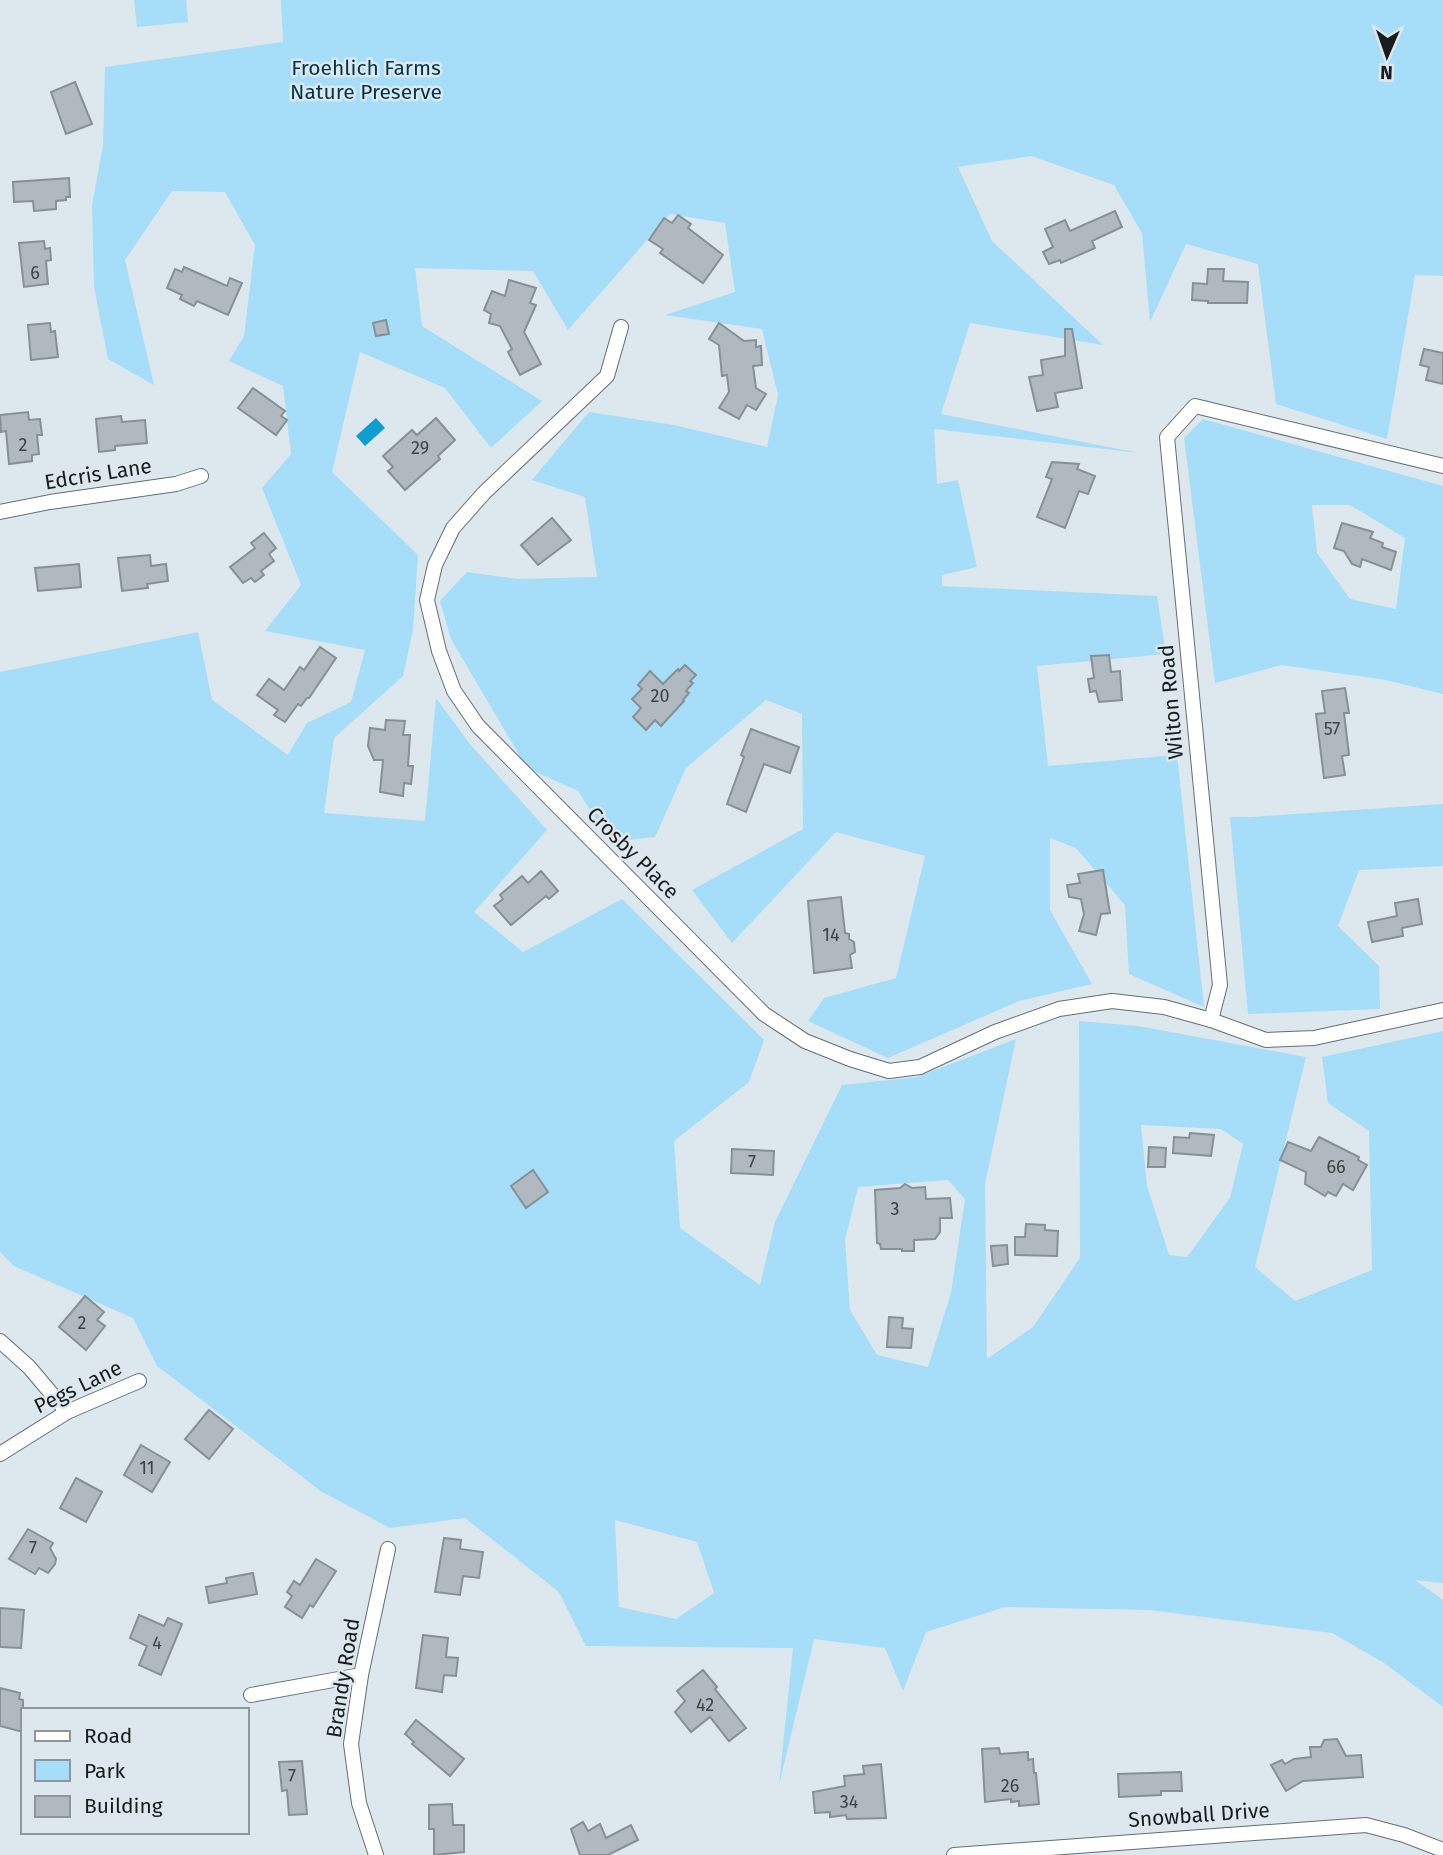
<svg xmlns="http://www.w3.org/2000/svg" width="1443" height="1855" font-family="'Fira Sans',sans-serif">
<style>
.green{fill:#a6ddf9;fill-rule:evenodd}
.water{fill:#0e9ed0}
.building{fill:#afb9bf;stroke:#869196;stroke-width:2}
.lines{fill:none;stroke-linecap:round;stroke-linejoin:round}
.minor-casing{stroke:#646e74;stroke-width:16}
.minor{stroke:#fff;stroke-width:14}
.labels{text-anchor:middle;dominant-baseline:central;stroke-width:5;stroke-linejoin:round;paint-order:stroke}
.number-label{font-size:18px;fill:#3e4346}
.park-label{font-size:21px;fill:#00364b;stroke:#dce8ee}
.street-label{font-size:21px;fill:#181c1e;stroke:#dce8ee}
</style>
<rect width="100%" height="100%" fill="#dce8ee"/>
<!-- green -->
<g class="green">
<polygon points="134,0 186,0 188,22 137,27"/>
<path d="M281 0H1443V276L1415 275 1387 439 1276 404 1258 264 1186 244 1150 322 1142 233 1114 185 1031 156 958 167 992 241 1103 345 970 323 941 414 1139 453 934 429 937 484 958 480 977 567 942 575V586L1157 596 1166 654 1037 666 1048 766 1177 755 1204 1007 1129 974 1125 905 1076 848 1050 838V910L1092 984 1019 1001 888 1058 808 1021 824 998 896 978 925 856 836 832 732 943 692 890 803 829 802 714 766 700 686 768 655 837 611 842 578 791 527 768 451 639 440 601 467 572 517 579 597 577 585 497 532 480 589 412 674 425 767 447 778 395 762 329 665 315 735 292 725 223 670 214 568 330 533 271 415 268 422 326 542 401 491 448 445 388 360 352 332 472 418 555 413 630 403 676 334 738 324 813 425 821 436 698 469 743 547 830 474 912 523 952 622 899 764 1040 749 1082 674 1141 680 1228 760 1285 775 1222 842 1085 917 1077 1016 1039 985 1184 987 1359 1033 1327 1080 1258 1079 1021 1138 1026 1306 1057 1255 1267 1295 1301 1372 1270 1369 1131 1328 1103 1322 1057 1443 1031V1583L1415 1580 1443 1600V1707L1384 1663 1332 1633 1149 1610 1005 1607 926 1632 903 1691 885 1648 814 1639 779 1785 793 1648 586 1646 559 1592 465 1518 390 1528 322 1492 157 1366 133 1318 14 1266 0 1252V672L198 632 212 700 288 755 307 723 351 702 365 650 265 631 301 585 262 488 291 454 283 386 229 361 244 336 255 245 225 192 172 191 125 260 154 385 108 359 94 287 92 205 103 146 105 67 283 42ZM1141 1125 1221 1129 1243 1144 1230 1198 1187 1257 1169 1255 1147 1186ZM948 1180 965 1199 951 1293 928 1367 877 1355 850 1310 845 1240 858 1187ZM615 1520 697 1542 714 1593 676 1619 619 1607Z"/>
<path d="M1203 419 1443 486V694L1386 680 1281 665 1215 683 1184 438ZM1312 505H1350L1405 538 1396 609 1350 599 1317 553Z"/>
<polygon points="1443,804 1443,866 1359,870 1338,926 1379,966 1380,1009 1248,1014 1230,817 1251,817"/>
</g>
<!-- water -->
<polygon class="water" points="376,418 385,428 365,446 356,436"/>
<!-- building -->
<g class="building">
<polygon points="75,82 92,124 66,134 51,92"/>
<polygon points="69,178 70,197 66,197 66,200 56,201 56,209 34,211 33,201 14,202 13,182"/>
<polygon points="1115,211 1122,227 1092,241 1095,248 1061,263 1060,260 1049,264 1043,252 1053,247 1045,229 1065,220 1070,231"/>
<polygon points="678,215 691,224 688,228 723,255 703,283 660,253 663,249 649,240 664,218 672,223"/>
<polygon points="44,241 45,249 50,248 51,260 46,261 48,284 24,287 19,243"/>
<polygon points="184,267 227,286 230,278 242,283 228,315 197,301 194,306 180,299 182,295 167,288 175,269 182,272"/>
<polygon points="1208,269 1224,269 1223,281 1248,282 1247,303 1208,303 1208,301 1192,300 1193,283 1207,284"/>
<polygon points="509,280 536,288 530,303 536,305 524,332 541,364 520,375 508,352 512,349 500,326 489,323 491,314 484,310 492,291 505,296"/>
<polygon points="386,320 389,334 376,336 373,323"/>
<polygon points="50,323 51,332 55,331 58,357 31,360 28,325"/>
<polygon points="719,323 744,341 756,340 756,347 761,346 762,365 753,366 756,388 766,394 756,410 747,405 739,419 719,408 729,392 727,375 722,376 719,345 709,339"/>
<polygon points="1065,329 1072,329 1082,388 1055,393 1058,407 1037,411 1029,377 1043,375 1041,360 1065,356"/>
<polygon points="1424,349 1443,353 1443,384 1426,380 1429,367 1420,365"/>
<polygon points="253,388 285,411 281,416 287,420 276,435 238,408"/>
<polygon points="28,412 29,420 40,419 42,435 37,435 39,454 32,455 32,461 9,464 6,431 1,432 0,415"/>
<polygon points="121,416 122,422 145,420 147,443 115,446 115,450 99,452 96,419"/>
<polygon points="436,418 455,440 438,456 440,459 405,490 388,471 393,467 383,456 412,430 417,435"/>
<polygon points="1052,462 1079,464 1077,469 1095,476 1088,494 1079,491 1065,528 1037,517 1052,479 1046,477"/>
<polygon points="552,518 571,540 538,565 521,545"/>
<polygon points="1342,523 1373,532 1370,538 1383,543 1382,547 1396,552 1391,570 1362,559 1360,567 1352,564 1344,551 1334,548"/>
<polygon points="264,533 276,548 269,554 274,561 261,571 264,575 255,582 251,578 243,583 230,567 255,548 251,543"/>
<polygon points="150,555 151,566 166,564 168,581 147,584 148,588 122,591 118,558"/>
<polygon points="79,564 81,587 38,591 35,568"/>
<polygon points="320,647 336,658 309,698 307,698 301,706 298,704 285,722 274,715 278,710 257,695 269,679 284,690 300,667 304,670"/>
<polygon points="1109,655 1111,672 1120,671 1122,700 1099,702 1096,691 1090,692 1088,679 1094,678 1091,656"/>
<polygon points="685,665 696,675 690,681 693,683 686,691 689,693 683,700 684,701 661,726 655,720 646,730 633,717 641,708 632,699 642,689 638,685 650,671 663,684 678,669 679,671"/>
<polygon points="1345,688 1349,713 1344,713 1349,755 1342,756 1345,775 1324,778 1316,714 1325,713 1322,691"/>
<polygon points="386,720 405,721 403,735 410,735 408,766 413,766 411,784 404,783 403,796 380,792 383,760 374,760 368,746 370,728 385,730"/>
<polygon points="751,729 799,747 790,773 764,764 746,812 727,804 744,757 741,755"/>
<polygon points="1103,870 1110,913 1101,914 1096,935 1079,931 1084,914 1081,899 1069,897 1067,885 1080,883 1078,874"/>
<polygon points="541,871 558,891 549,899 546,896 511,925 494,906 503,899 500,895 522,876 528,883"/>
<polygon points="841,897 845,933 849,934 849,939 854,942 855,952 850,955 852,968 814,973 808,901"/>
<polygon points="1418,899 1422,924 1402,928 1403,936 1372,942 1368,922 1397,916 1395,903"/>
<polygon points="1190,1133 1214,1135 1211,1156 1173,1153 1174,1137 1189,1138"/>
<polygon points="1319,1137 1359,1157 1358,1160 1367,1165 1353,1190 1343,1184 1336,1196 1328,1192 1325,1196 1305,1184 1306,1172 1280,1160 1288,1142 1311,1151"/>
<polygon points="1149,1147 1166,1148 1165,1167 1148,1167"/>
<polygon points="732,1149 774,1151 773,1175 731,1173"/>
<polygon points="533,1170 548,1192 526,1208 511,1186"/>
<polygon points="905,1184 912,1188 925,1187 926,1199 950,1198 952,1218 940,1218 940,1232 935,1239 914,1240 914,1251 902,1251 902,1249 881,1249 880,1244 877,1243 875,1190 900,1188"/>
<polygon points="1026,1224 1045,1225 1045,1230 1058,1231 1057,1256 1015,1255 1015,1237 1025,1237"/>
<polygon points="1007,1245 1008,1264 993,1266 991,1246"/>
<polygon points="85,1296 104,1312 97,1320 105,1326 86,1350 59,1327"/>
<polygon points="889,1317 903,1318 902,1328 913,1329 911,1348 887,1347"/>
<polygon points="209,1410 233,1429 209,1459 185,1439"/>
<polygon points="141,1445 170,1462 152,1492 124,1475"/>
<polygon points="76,1478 102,1492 86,1522 60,1508"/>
<polygon points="28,1529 53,1543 50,1548 56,1559 55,1564 48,1573 39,1568 35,1574 9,1559"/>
<polygon points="444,1538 461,1540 460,1549 483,1552 479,1578 463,1576 460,1595 435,1592"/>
<polygon points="316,1559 336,1571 313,1607 310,1605 302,1618 285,1607 292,1596 287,1592 294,1581 300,1585"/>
<polygon points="253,1573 257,1594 209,1603 206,1587 227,1583 226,1578"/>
<polygon points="0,1608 24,1610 21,1648 0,1647"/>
<polygon points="139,1615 164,1626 168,1618 182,1624 161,1675 139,1665 147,1646 130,1638"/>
<polygon points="423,1635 448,1638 446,1657 458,1658 456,1676 444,1675 442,1692 416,1688"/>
<polygon points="703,1670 717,1687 715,1689 746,1728 729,1741 710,1717 691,1732 675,1712 685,1701 677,1691"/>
<polygon points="0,1688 20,1693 19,1699 23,1700 23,1732 0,1726"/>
<polygon points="416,1720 464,1759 450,1776 412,1744 414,1742 405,1734"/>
<polygon points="1337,1739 1346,1756 1361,1755 1363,1777 1303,1781 1286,1791 1271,1765 1282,1760 1285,1764 1294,1759 1311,1757 1310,1747 1321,1747 1324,1740"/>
<polygon points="999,1748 1000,1754 1028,1752 1028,1760 1033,1759 1034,1773 1036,1773 1039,1804 1019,1806 1019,1801 1011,1802 1011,1799 985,1802 982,1749"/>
<polygon points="302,1761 307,1814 289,1815 287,1790 282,1791 279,1762"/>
<polygon points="881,1764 886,1818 847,1819 846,1815 830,1817 830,1812 815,1813 813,1792 845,1786 844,1776 864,1774 863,1766"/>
<polygon points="1181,1772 1182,1791 1161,1791 1161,1795 1119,1797 1118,1774"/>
<polygon points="452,1804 453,1825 464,1825 464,1852 434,1855 434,1829 429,1829 429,1805"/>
<polygon points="583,1822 588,1831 600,1824 606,1838 631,1825 638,1840 608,1855 580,1855 571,1829"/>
</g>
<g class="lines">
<!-- minor casing -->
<g class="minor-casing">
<g id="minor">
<polyline points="621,327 607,376 484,493 453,528 435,565 427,600 439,651 454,691 478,726 764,1014 805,1041 850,1059 889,1071 920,1067 995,1032 1059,1009 1112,1001 1164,1007 1211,1020 1266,1040 1314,1038 1443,1010"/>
<polyline points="0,512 50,502 176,484 201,476"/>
<polyline points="1211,1020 1220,985 1167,437 1195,406 1443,466"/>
<polyline points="0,1341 29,1367 67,1412"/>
<polyline points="0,1454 67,1412 139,1381"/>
<polyline points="251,1695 361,1675"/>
<polyline points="376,1855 359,1803 351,1744 361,1675 388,1549"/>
<polyline points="954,1855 1366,1825 1404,1835 1443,1850"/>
</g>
</g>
<!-- minor -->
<use href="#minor" class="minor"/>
</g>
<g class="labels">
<!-- number labels -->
<g class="number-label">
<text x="35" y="273">6</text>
<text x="23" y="445">2</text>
<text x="420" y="448">29</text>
<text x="660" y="696">20</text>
<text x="1332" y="729">57</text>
<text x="831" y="935">14</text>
<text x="752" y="1162">7</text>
<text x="1336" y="1167">66</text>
<text x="895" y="1209">3</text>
<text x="82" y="1323">2</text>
<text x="147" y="1468">11</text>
<text x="33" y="1548">7</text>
<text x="157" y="1643">4</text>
<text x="705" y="1705">42</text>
<text x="292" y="1776">7</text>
<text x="1010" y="1786">26</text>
<text x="849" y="1802">34</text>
</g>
<!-- park labels -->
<g class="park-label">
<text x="366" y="68">Froehlich Farms<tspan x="366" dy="24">Nature Preserve</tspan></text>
</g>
<!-- street labels -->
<g class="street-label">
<text transform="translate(98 474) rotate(-9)">Edcris Lane</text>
<text transform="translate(1171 702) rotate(-95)">Wilton Road</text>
<text transform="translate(633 853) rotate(45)">Crosby Place</text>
<text transform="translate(78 1387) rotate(-26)">Pegs Lane</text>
<text transform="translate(343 1678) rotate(-81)">Brandy Road</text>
<text transform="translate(1199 1815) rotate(-4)">Snowball Drive</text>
</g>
</g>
<!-- legend -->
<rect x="21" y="1708" width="228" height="126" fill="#dce8ee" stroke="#8e969b" stroke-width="2"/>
<rect x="35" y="1731" width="35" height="10" fill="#ffffff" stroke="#8e969b" stroke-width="2"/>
<text x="84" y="1743" font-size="21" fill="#181c1e">Road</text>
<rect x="35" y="1760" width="35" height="21" fill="#a6ddf9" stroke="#8e969b" stroke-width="2"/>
<text x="84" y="1778" font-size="21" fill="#181c1e">Park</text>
<rect x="35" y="1796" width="35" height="21" fill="#afb9bf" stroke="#8e969b" stroke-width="2"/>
<text x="84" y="1813" font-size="21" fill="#181c1e">Building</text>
<!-- north arrow -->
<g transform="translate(1387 56) rotate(182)" stroke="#dce8ee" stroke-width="5" paint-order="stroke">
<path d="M0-5L12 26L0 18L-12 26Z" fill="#181c1e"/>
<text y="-10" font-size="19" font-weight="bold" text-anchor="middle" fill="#181c1e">N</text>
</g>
</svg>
